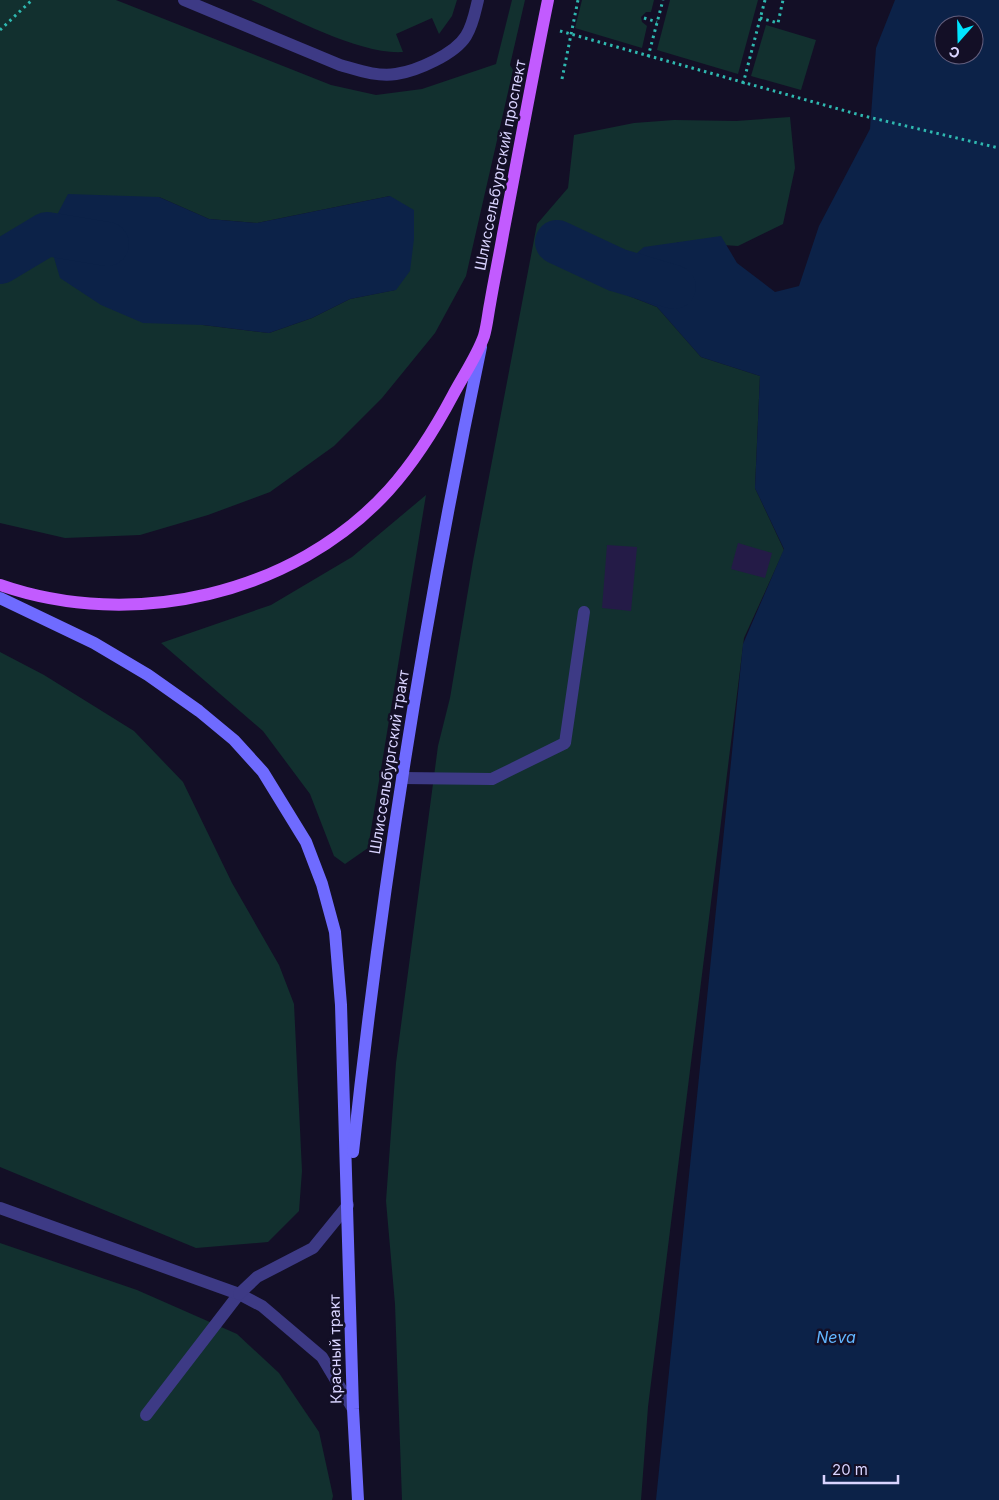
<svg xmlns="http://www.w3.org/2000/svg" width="999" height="1500" font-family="Inter,sans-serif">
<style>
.green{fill:#12302f;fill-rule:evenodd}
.water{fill:#0c2248;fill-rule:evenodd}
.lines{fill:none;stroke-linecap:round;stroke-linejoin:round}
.river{stroke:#0c2248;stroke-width:44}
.building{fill:#241b47}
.path{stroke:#2fb8b0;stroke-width:3;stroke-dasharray:2.5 4;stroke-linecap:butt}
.lane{stroke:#3d3a85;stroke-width:12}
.street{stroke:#3d3a85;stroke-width:12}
.secondary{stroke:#6f6bff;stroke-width:12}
.primary{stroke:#c25bff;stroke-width:12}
.labels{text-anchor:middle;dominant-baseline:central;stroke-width:5;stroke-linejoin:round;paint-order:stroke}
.street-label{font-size:15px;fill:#d9d4ff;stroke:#130f26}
.water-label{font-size:16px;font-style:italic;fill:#62b6ff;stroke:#130f26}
</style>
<rect width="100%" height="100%" fill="#130f26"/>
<!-- green -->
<g class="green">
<path d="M0 0H116L331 85 376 95 422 89 496 64 512 0H525L510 65 513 70 466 276 435 333 382 398 334 446 270 492 208 515 140 535 65 538 0 523ZM390 196 395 290 350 299 312 318 269 333 203 325 159 197 209 219 257 223Z"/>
<path d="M251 0H457L452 16 439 34 432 18 396 34 403 52C360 55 291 17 251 0Z"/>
<polygon points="582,0 654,0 651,12 646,12 641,17 642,22 647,26 642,48 575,28"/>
<polygon points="670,0 758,0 738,74 657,50"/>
<polygon points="766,25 816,40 801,90 751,76"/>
<polygon points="790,117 795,168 783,224 738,246 678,242 629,296 657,307 701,357 760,376 755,488 784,550 744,638 648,1407 641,1500 402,1500 395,1304 386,1201 396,1063 438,746 450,698 473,561 537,224 568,188 574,135 634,123 674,120 736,121"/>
<polygon points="426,495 368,848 345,864 334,856 310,794 263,731 161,643 271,605 352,557"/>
<polygon points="0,652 44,675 134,731 183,782 232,883 279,965 294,1004 302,1171 299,1211 268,1242 196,1248 0,1167"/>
<polygon points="0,1243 137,1290 237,1334 279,1373 319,1432 333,1496 332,1500 0,1500"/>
</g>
<!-- water -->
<g class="water">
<path d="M895 0H999V1500H656L743 644 784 549 755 488 760 376 701 357 657 307 629 296 617 270 644 247 721 236 737 263 775 292 799 286 819 226 870 129 876 48ZM944 25H974V55H944Z"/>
<polygon points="68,194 159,197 209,219 257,223 390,196 414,210 414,239 410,271 396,290 350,299 312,318 269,333 203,325 143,323 101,305 60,278 47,234"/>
</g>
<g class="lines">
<!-- river -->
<g class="river">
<polyline points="557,242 617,270 674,287"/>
<polyline points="0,262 47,234 107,244"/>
</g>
</g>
<!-- building -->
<g class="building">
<polygon points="738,543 772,553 765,578 731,569"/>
<polygon points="607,545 637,547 631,611 602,608"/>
</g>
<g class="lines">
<!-- path -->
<g class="path">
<polyline points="644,18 657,22"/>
<polyline points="760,18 778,23 783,0"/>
<polyline points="0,30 32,0"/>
<polyline points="560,31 860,115 999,148"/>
<polyline points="648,57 663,0"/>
<polyline points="562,79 578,0"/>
<polyline points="743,84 765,0"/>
</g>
<!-- lane -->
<g class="lane">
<path d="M184 0 340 65C358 70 377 77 396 74 417 71 455 54 466 36 473 25 475 12 478 0"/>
<polyline points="402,778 492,779 565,743 584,612"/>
<polyline points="146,1415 239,1294"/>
</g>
<!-- street -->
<g class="street">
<polyline points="0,1208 239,1294 262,1306 322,1357 353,1409"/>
<polyline points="239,1294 257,1277 313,1248 348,1205"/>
</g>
<!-- secondary -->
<g class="secondary">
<polyline points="0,598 94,643 148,675 199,711 234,740 263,772 306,842 322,884 335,932 341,1005 353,1409 358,1500"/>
<path d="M353 1152C382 882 425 613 481 347"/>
</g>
<!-- primary -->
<path class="primary" d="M0 585C132 631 294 595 389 490 415 461 435 429 453 395 463 376 477 356 484 336 487 326 488 314 490 304 494 280 499 257 503 234 518 156 532 78 548 0"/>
</g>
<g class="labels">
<!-- street labels -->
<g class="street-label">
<text transform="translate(500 165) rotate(-79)">Шлиссельбургский проспект</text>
<text transform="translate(389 762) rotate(-81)">Шлиссельбургский тракт</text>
<text transform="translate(335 1349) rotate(-91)">Красный тракт</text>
</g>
<!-- water labels -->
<g class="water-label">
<text x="836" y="1337">Neva</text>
</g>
</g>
<!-- north arrow -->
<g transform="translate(959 40) rotate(200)"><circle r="24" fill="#130f26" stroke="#625e7d"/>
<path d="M0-4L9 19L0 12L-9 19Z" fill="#00e5ff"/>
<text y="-8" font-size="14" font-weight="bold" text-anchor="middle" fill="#d9d4ff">С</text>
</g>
<!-- scale -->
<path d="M824 1475v8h74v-8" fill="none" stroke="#d9d4ff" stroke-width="2.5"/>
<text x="832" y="1475" font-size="15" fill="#d9d4ff" stroke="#130f26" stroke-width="4" paint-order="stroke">20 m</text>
</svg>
